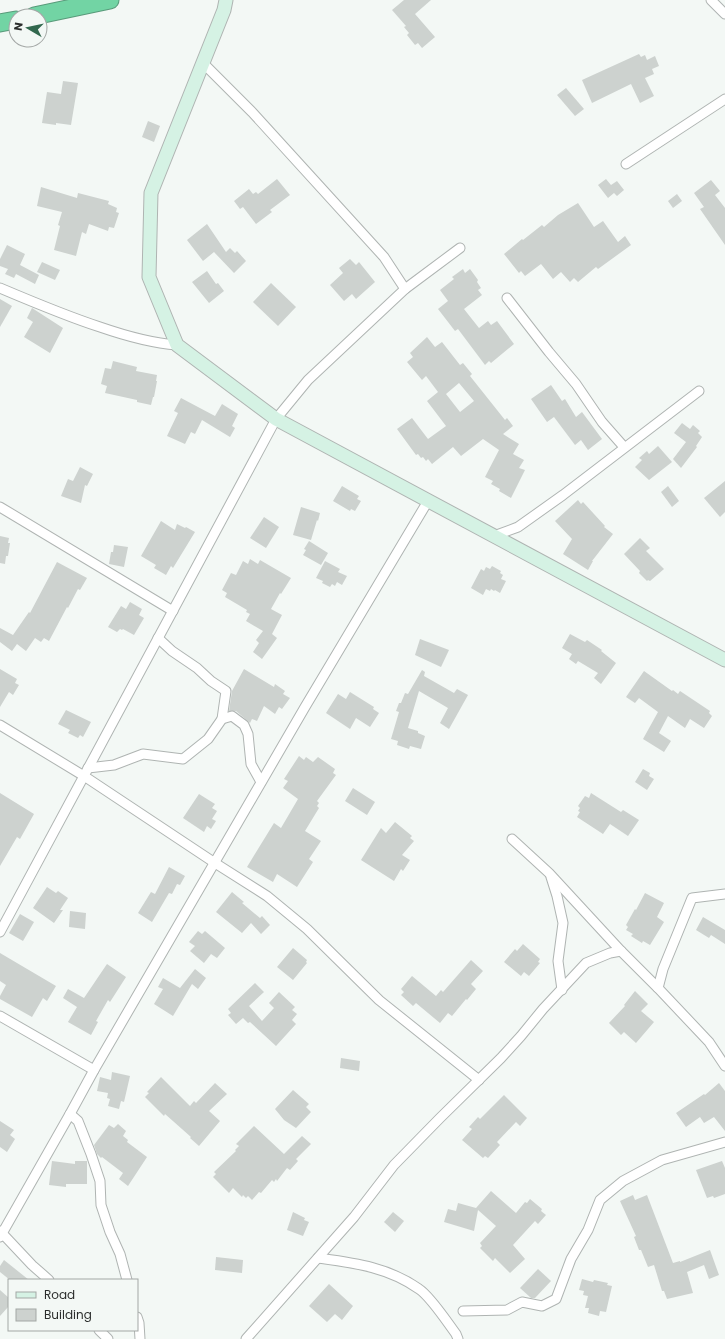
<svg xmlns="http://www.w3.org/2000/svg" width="725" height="1339" font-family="Poppins,sans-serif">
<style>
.building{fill:#cdd2cf;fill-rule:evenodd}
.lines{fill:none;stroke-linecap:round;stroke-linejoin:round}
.street-casing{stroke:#afb4b2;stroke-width:11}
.secondary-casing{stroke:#afb4b2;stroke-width:15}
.highway-casing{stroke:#599a7a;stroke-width:19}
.street{stroke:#fff;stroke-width:9}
.secondary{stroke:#d5f2e4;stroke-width:13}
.highway{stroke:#72d4a4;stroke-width:17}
</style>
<rect width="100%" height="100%" fill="#f3f8f5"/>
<!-- building -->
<g class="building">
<polygon points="404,0 431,0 415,14 435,37 422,48 418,43 415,45 407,35 409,33 404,27 406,26 392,10"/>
<polygon points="639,54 641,57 645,55 647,60 655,56 659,66 652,69 654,74 645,78 654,96 640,103 631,84 592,103 582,80"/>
<polygon points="63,81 78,83 71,125 56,123 56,125 42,123 47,92 61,94"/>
<polygon points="566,88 584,109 575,116 557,95"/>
<polygon points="148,121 160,126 154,142 142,137"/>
<polygon points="277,179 290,195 270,210 272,212 256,224 243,207 240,209 234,201 249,189 253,194 256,192 258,194"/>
<polygon points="606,179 611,185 617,181 624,190 617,196 614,193 608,198 598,185"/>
<polygon points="711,180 720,191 715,195 725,208 725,245 700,209 704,207 694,193"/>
<polygon points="41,187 77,198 78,193 109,201 108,204 117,208 116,212 119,213 114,228 109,227 108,231 89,224 86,234 82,232 76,256 54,250 60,226 58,225 62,212 37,206"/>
<polygon points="677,194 682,201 673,208 668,201"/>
<polygon points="578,203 594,227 603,221 618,242 625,236 631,245 598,269 596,267 578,282 574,278 570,282 561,272 553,279 541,264 525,276 521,271 519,273 504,254 522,239 523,240 542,225 544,227 558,215"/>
<polygon points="207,224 226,252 230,248 235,253 237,251 246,261 234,273 214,252 203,261 187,240"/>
<polygon points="7,245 25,254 20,265 39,275 35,284 16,274 14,278 5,274 8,269 0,266 0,259"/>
<polygon points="350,259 356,265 359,262 375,282 356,299 352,294 344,301 330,285 343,273 339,268"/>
<polygon points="42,262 60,270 55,280 37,272"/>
<polygon points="463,269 465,273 470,269 478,280 477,282 481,288 478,290 482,295 464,309 479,328 488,321 491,325 497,321 514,344 491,363 489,361 485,365 458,329 455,331 438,309 448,301 440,290 454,279 452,277"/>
<polygon points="207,271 216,284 218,283 224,291 209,303 192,282"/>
<polygon points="271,283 296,307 278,326 253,302"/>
<polygon points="0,299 12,306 0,327"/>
<polygon points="32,308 63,328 50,353 24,337 33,322 27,318"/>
<path d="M427 337 435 347 442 342 460 365 463 363 472 374 470 376 505 420 507 418 513 426 503 434 519 444 513 454 524 460 519 468 525 470 511 498 499 491 500 489 491 484 493 481 485 477 499 450 483 439 461 456 453 447 432 464 428 459 426 461 423 457 421 458 418 454 416 455 397 429 412 418 428 439 446 426 427 401 438 392 426 376 422 380 407 362 413 357 410 353ZM459 383 474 401 460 412 446 394Z"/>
<polygon points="113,361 137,367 136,371 157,375 156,381 157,381 154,397 153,397 151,405 137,402 137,400 105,393 107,386 101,384 105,368 111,369"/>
<polygon points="551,385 562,401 565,399 576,417 582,412 602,439 588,450 581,440 575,445 554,417 547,422 531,399"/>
<polygon points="181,398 215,416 222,404 238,414 232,426 235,428 230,437 202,420 195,434 191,432 185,444 167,436 178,413 174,411"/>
<polygon points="682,423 690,429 693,425 700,431 698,433 702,437 696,446 697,447 681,468 673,459 686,442 674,433"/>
<polygon points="658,446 672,462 649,480 635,467 642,460 639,458 647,451 649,454"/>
<polygon points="80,467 93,474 87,486 85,485 81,503 61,496 68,479 73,481"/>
<polygon points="725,481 725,512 720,517 704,498"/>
<polygon points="342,486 359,496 357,499 361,501 355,511 351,509 350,511 333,501"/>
<polygon points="668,486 679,501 672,507 661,492"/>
<polygon points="578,500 581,504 583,502 605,526 604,527 613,534 592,561 593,561 588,570 563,554 572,539 555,521"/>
<polygon points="301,507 320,513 318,521 317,520 311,540 293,535"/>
<polygon points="264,517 279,527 266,548 250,538"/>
<polygon points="161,521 175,530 177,524 185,528 186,527 195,532 173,568 171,566 166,575 154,568 156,565 141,556"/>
<polygon points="0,536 9,538 8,543 10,543 8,556 6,556 5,564 0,563"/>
<polygon points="640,538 650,548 646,551 664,569 650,581 648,580 647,581 639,573 640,571 624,554"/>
<polygon points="309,541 328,553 321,565 303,555 306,550 304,549"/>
<polygon points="114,545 128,547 124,567 109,564 111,552 113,552"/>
<polygon points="250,559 258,564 260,560 291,578 281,594 280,593 271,609 282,615 272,634 277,638 262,659 253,652 259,643 256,640 263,631 246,621 250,614 246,612 247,610 225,597 227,593 222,590 231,573 236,575 243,561 248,564"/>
<polygon points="325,561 340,569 338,572 347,576 342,585 337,582 335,586 332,584 330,587 322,583 323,581 316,578"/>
<polygon points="57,562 87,578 80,590 78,589 68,608 67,607 49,641 44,638 41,642 35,638 26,651 17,644 12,651 0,642 0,628 13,635 29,612 30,613"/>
<polygon points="492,566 501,571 500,573 503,575 501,579 506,581 500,593 495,590 494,591 491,589 490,591 486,589 483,595 471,588 481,569 484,571 486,567 490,569"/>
<polygon points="130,602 142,609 139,615 144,618 134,635 123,629 122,630 120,629 117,632 108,627 121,606 126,609"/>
<polygon points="570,634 585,642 587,640 602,650 601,651 616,663 601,684 594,678 598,673 578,661 576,664 569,659 572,654 562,648"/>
<polygon points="420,639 449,650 441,667 415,655"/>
<polygon points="0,669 17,679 15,683 19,685 13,695 9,692 0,707"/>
<polygon points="244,669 274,687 275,684 285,691 283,694 290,698 282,709 279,707 275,714 264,706 257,721 252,719 250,723 236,711 229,711 232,691"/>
<polygon points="422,670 425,672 424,676 454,693 457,689 468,695 449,729 440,723 448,708 419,691 408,728 418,731 418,733 425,736 421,749 410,746 409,749 397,745 398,741 391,739 399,712 396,711 399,703 401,703 405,693 408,694"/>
<polygon points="644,671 672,691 673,690 678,694 680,691 710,711 709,713 712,716 704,728 690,719 685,728 668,716 659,733 671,741 664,752 643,739 658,712 639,698 635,703 626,697"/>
<polygon points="350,692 374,707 373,709 379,713 370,727 356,718 350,729 326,713 338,694 346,699"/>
<polygon points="66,710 91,722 83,737 80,735 78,738 68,733 70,730 58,724"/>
<polygon points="299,756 304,760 306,757 313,762 318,757 335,769 333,773 336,775 317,801 319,803 317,806 319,808 305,831 321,841 309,859 313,862 297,887 277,874 273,882 247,867 274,823 281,828 298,799 283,788 288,781 284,779"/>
<polygon points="643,769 650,773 649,776 654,779 647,790 635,782"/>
<polygon points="353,788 375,802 367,815 345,801"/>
<polygon points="0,793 34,814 20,839 17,837 0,866"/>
<polygon points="591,793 621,812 623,810 639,820 628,836 610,824 603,834 577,817 580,812 578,811 580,808 578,806 585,796 589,798"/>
<polygon points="199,794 215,804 212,808 217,811 212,819 216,821 211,829 207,826 204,832 183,818"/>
<polygon points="395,822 412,836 410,838 414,841 402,855 410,860 403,871 401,869 394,881 361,860 381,828 386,833"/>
<polygon points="169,867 185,876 180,885 177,884 172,894 169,893 152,922 138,913 151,892 155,894"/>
<polygon points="47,887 56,893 58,891 68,898 60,910 63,910 54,923 33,908"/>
<polygon points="232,892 244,902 242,903 260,918 262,916 270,925 261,934 251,923 242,933 216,912"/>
<polygon points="645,893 664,903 657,917 664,922 650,945 643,941 642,943 631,936 633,934 626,930 628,927 626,925 635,909 636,910"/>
<polygon points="70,911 86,913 85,929 69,927"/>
<polygon points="20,914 34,922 23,941 9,933"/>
<polygon points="703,917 725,930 725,944 711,935 709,938 696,930"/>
<polygon points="198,931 202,934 205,931 225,948 217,958 211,954 204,963 190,951 195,946 189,942"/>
<polygon points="523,944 540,959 538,962 540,963 529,976 524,972 521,976 504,962 515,949 517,951"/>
<polygon points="293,948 307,960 306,962 307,963 293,980 277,967"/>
<polygon points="0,953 56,986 47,1001 43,998 32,1017 0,999 0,996 6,985 0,981"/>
<polygon points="471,960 483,971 471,984 476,989 467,1000 466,999 452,1016 448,1013 440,1023 416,1003 413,1006 401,995 404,992 401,989 412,976 436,996 441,990 443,992"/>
<polygon points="107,964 126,977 110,1002 108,1000 96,1021 98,1022 91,1035 68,1022 77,1007 63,998 68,989 84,998"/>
<polygon points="195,969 206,978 198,989 192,984 173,1016 154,1004 163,989 158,987 163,978 180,988"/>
<polygon points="255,983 264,992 249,1006 262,1021 274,1008 269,1003 279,992 295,1007 292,1010 297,1014 292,1020 296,1024 276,1046 250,1022 248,1023 243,1018 236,1024 228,1015 231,1013 228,1009"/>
<polygon points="635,991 648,1004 641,1011 654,1022 636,1043 624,1032 621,1035 609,1023 625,1006 624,1005"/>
<polygon points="341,1058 360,1061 359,1071 340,1068"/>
<polygon points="112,1072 130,1076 124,1102 121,1101 119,1109 108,1106 110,1099 107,1098 108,1093 97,1091 100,1077 111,1080"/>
<polygon points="161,1077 190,1106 194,1101 196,1103 215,1083 227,1094 209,1111 220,1121 199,1146 190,1138 191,1137 165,1114 164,1116 145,1097 149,1093 147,1092"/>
<polygon points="719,1083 725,1091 725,1131 714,1117 704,1123 700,1117 686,1127 676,1113 704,1094 705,1095"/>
<polygon points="293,1090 309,1104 306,1107 311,1112 296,1128 284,1120 275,1109"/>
<polygon points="504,1095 527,1118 520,1126 516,1122 497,1142 500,1145 488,1158 485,1156 483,1158 462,1140 472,1129 469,1127 478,1117 480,1119"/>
<polygon points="0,1121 14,1130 10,1135 15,1139 7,1152 0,1147"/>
<polygon points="118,1124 126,1131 123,1136 128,1140 127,1142 147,1157 128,1186 119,1179 123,1173 102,1157 101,1158 97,1154 94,1145 109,1125 114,1128"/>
<polygon points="254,1126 284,1154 302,1136 311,1144 296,1159 298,1161 290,1170 287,1168 277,1181 276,1179 274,1182 272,1180 261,1193 259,1192 252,1200 248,1196 246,1198 243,1195 242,1197 233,1188 229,1193 213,1177 216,1174 214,1172 236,1151 235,1150 239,1146 236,1144"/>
<polygon points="52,1161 75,1164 75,1161 87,1161 87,1184 66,1184 66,1187 49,1185"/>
<polygon points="722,1161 725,1168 725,1194 714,1198 713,1196 707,1198 696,1170"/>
<polygon points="491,1191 516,1213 525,1202 527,1203 530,1199 542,1209 541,1211 546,1215 538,1224 535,1221 513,1245 525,1259 510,1273 495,1258 493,1261 480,1248 482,1246 480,1243 496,1226 478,1210 474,1231 444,1222 448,1209 456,1211 458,1203 476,1208"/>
<polygon points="633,1195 635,1200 647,1195 673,1263 680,1261 680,1262 710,1250 719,1275 709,1279 704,1265 687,1272 693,1293 667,1299 664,1291 662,1291 654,1265 648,1267 641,1250 639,1250 634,1237 636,1236 620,1201"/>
<polygon points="293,1212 305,1218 304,1220 309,1222 303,1236 287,1230"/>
<polygon points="393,1212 404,1221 395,1232 384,1222"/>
<polygon points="216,1257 243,1260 242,1273 215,1270"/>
<polygon points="4,1260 29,1280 10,1280 0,1272 0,1266"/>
<polygon points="538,1269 551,1281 535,1298 531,1298 520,1288"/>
<polygon points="582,1279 593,1282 594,1280 608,1283 607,1285 612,1286 606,1312 600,1311 599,1316 588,1313 589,1308 585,1308 588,1296 583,1295 584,1291 579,1290"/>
<polygon points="329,1284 353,1306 342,1320 335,1314 327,1322 309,1306"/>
<polygon points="0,1290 9,1298 9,1306 0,1316"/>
</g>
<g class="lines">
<!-- street casing -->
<g class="street-casing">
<g id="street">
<polyline points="711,0 725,14"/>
<polyline points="203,63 252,112 384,257 405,289"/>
<polyline points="626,164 725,99"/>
<path d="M0 288C33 302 66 316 100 327 126 336 150 343 177 345"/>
<polyline points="507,298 549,352 576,384 602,422 624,447"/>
<polyline points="0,507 173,611"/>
<polyline points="494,536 518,527 563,495 699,391"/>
<polyline points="158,638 172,651 197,668 211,681 226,691 222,719"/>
<polyline points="0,725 84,776 215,863 267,896 307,929 379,1000 479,1080"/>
<polyline points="88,768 114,765 143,754 183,759 208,739 222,719 232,716 244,725 248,734 251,764 261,782"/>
<polyline points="512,839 549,873 621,951 658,988 709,1042 725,1066"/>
<polyline points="551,877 557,896 563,923 558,961 562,990"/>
<polyline points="0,932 276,419 308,380 405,289 460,248"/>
<polyline points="658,988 663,969 692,898 725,894"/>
<polyline points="0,1016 94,1070"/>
<polyline points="70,1114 78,1121 91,1154 100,1181 101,1205 110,1232 120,1254 127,1280"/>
<polyline points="0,1231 32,1265 49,1280"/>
<polyline points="0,1237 70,1114 94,1070 305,707 428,501"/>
<path d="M318 1258C354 1263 388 1267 419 1289 431 1297 447 1322 456 1334L458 1339"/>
<polyline points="463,1311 507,1310 522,1302 542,1306 556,1299 571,1259 588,1230 600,1200 623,1181 662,1160 725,1142"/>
<polyline points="137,1317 139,1323 140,1339"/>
<polyline points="99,1330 108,1339"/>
<polyline points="246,1339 354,1217 394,1165 440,1118 501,1058 521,1036 543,1009 586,963 610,953 621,951"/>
</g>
</g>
<!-- secondary casing -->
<g class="secondary-casing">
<polyline id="secondary" points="226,0 224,10 151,193 149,277 177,345 276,419 725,660"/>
</g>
<!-- highway casing -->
<g class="highway-casing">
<g id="highway">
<polyline points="34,16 110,0"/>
<polyline points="0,23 16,20"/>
</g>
</g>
<!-- street -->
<use href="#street" class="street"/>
<!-- secondary -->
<use href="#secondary" class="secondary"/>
<!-- highway -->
<use href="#highway" class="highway"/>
</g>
<!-- legend -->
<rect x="8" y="1279" width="130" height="52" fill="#f3f8f5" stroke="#a3a7a5"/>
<rect x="16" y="1292" width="20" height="6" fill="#d5f2e4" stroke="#a3a7a5"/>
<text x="44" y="1299" font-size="12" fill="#2b2d2c">Road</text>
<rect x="16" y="1309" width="20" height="12" fill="#cdd2cf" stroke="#a3a7a5"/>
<text x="44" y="1319" font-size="12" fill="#2b2d2c">Building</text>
<!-- north arrow -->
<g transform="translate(28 28) rotate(279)"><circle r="19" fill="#f3f8f5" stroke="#a3a7a5"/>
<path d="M0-3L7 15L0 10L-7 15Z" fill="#32684e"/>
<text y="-6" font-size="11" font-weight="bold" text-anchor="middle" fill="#2b2d2c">N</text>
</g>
</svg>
